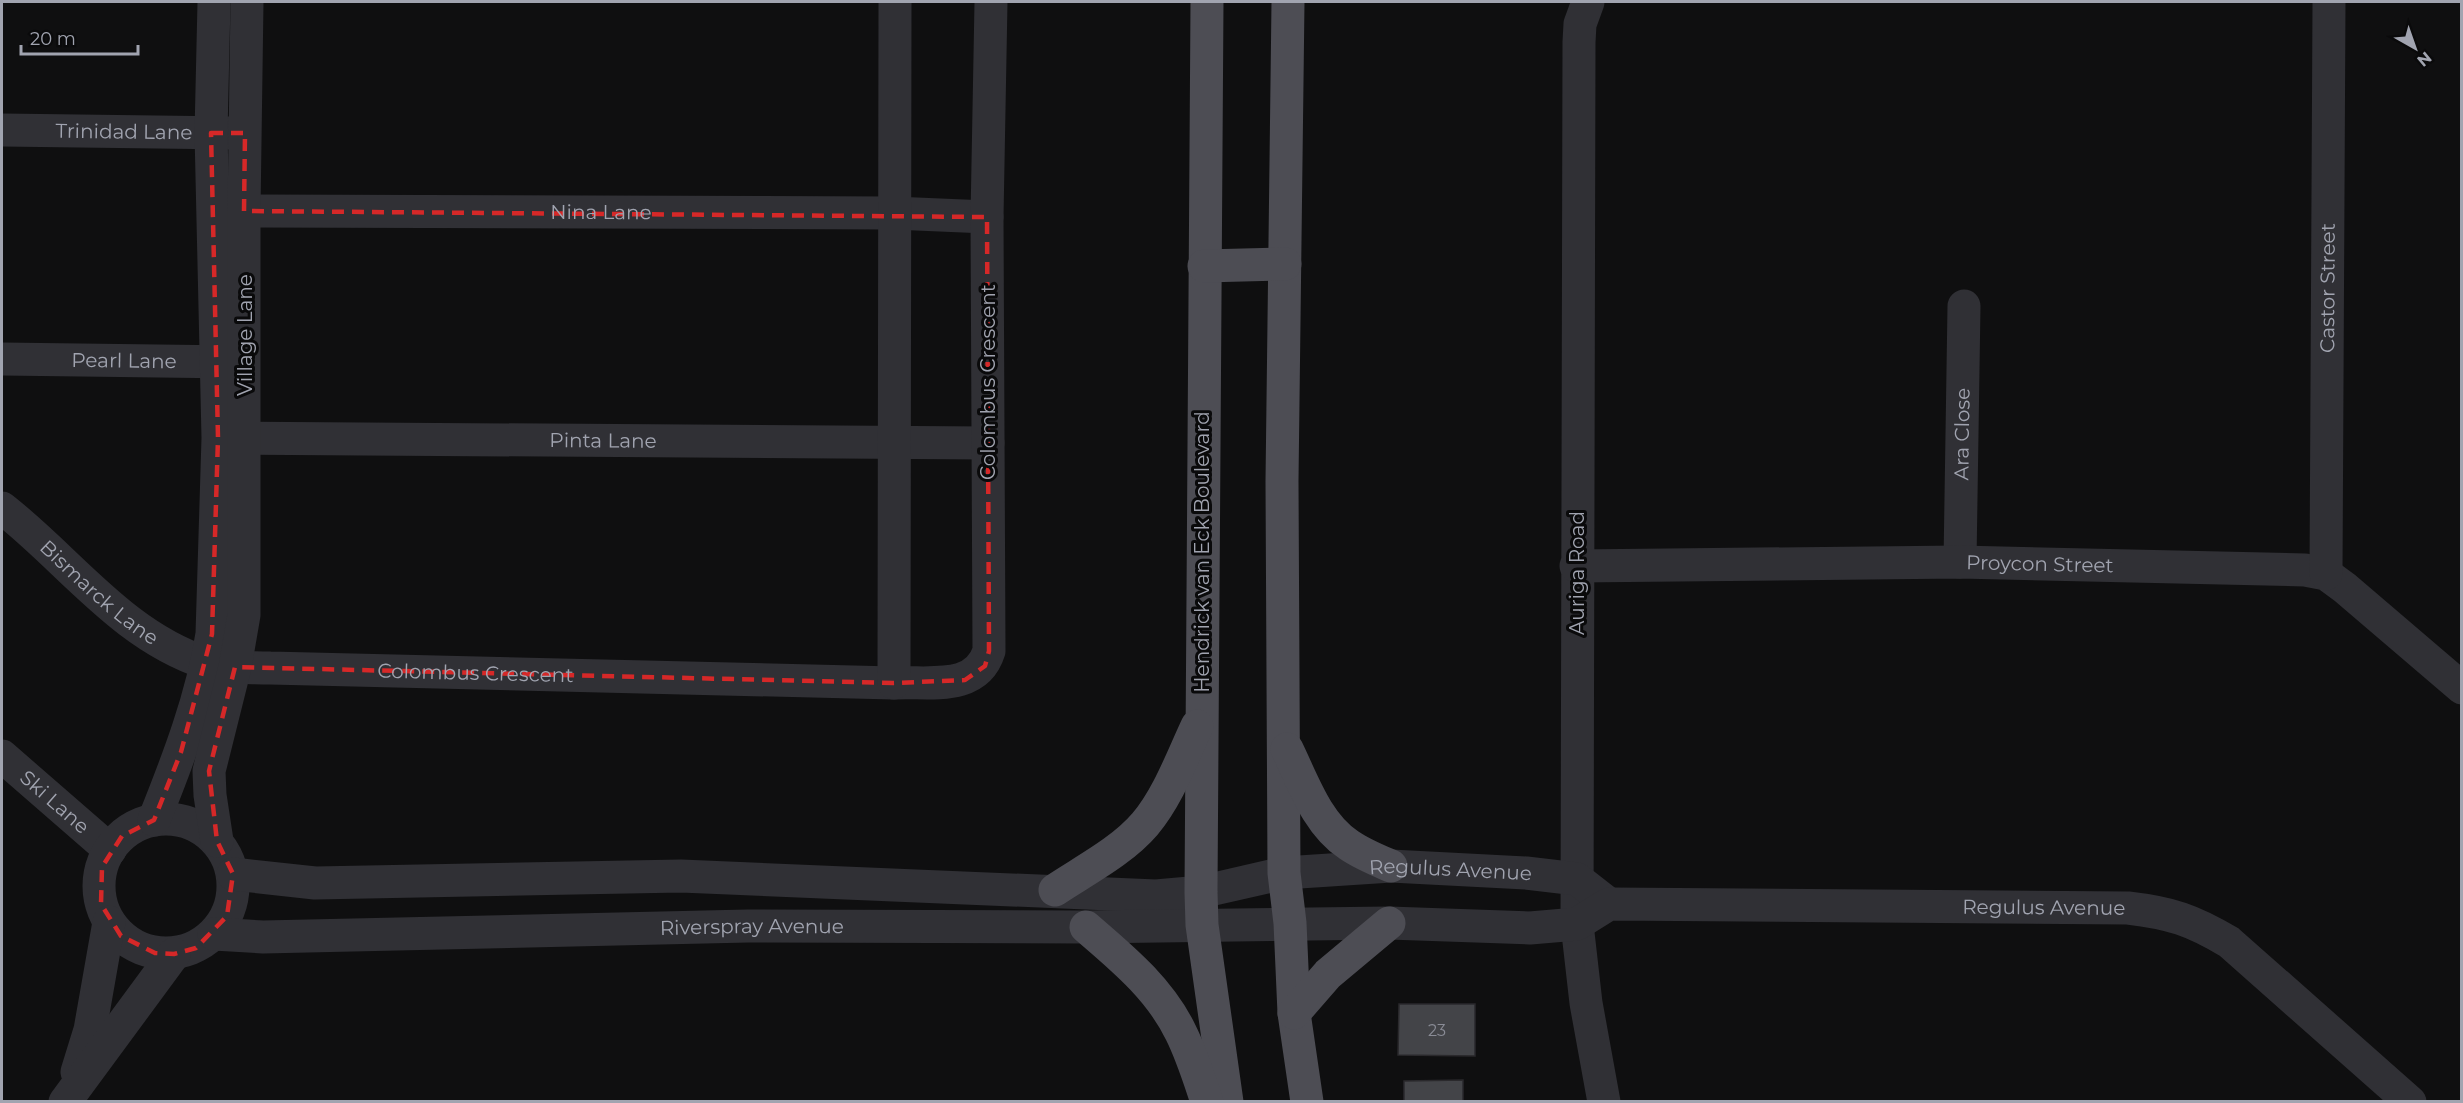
<svg xmlns="http://www.w3.org/2000/svg" width="2463" height="1103" font-family="Montserrat,sans-serif">
<style>
.building{fill:#434448;stroke:#2a292c;stroke-width:1.5}
.lines{fill:none;stroke-linecap:round;stroke-linejoin:round}
.minor{stroke:#303035;stroke-width:33}
.major{stroke:#4d4d54;stroke-width:33}
.marked{fill:none;stroke:#d62828;stroke-width:4.5;stroke-dasharray:12 8;stroke-linejoin:round}
.labels{text-anchor:middle;dominant-baseline:central;stroke-width:6;stroke-linejoin:round;paint-order:stroke}
.number-label{font-size:16px;fill:#8a8c96}
.street-label{font-size:20px;fill:#a1a4b0;stroke:#0a0a0b}
</style>
<rect width="100%" height="100%" fill="#0f0f10"/>
<!-- building -->
<g class="building">
<polygon points="1399,1004 1475,1004 1475,1056 1398,1055"/>
<polygon points="1463,1080 1463,1102 1404,1102 1404,1081"/>
</g>
<g class="lines">
<!-- minor -->
<g class="minor">
<polyline points="1588,2 1580,24 1579,42 1577,924 1586,1003 1604,1102"/>
<path id="s1" d="M2 130 234 133"/>
<path id="s2" d="M221 211 893 213 987 217"/>
<path id="s3" d="M2 359 237 362"/>
<path id="s4" d="M222 438 988 443"/>
<path id="s5" d="M2 508C69 560 121 635 206 663 225 669 249 667 270 668L894 683C930 681 976 692 989 651L987 217 991 2"/>
<path id="s6" d="M1960 562 1964 306"/>
<path id="s7" d="M1576 566 1960 562 2305 570 2326 574 2345 588 2462 688"/>
<path id="s8" d="M2326 574 2329 2"/>
<polyline points="894,683 895,2"/>
<path id="s9" d="M2 756 110 850"/>
<circle cx="166" cy="886" r="67"/>
<path d="M154 820C178 760 202 698 212 634L218 438 211 133 214 2"/>
<polyline points="217,841 210,795 209,771 235,667 244,615 244,211 247,2"/>
<path id="s10" d="M233 874 315 883 681 876 1156 896 1201 892 1284 873 1391 866 1526 873 1577 879 1609 904"/>
<path id="s11" d="M214 934 263 937 748 926 1086 927 1389 923 1530 928 1577 924 1609 904 2128 908C2171 913 2192 920 2229 942L2410 1102"/>
<polyline points="77,1072 90,1030 109,922"/>
<polyline points="65,1102 174,954"/>
</g>
<!-- major -->
<g class="major">
<polyline points="1207,2 1201,892 1202,925 1227,1102"/>
<polyline points="1288,2 1282,481 1284,873 1290,923 1294,1013 1307,1102"/>
<polyline points="1204,266 1285,264"/>
<path d="M1287 749C1303 782 1317 824 1349 845 1362 854 1377 860 1391 866"/>
<path d="M1055 890C1085 870 1122 851 1145 824 1168 797 1182 758 1197 726"/>
<path d="M1086 927C1122 958 1160 989 1181 1033 1192 1055 1199 1078 1207 1102"/>
<polyline points="1294,1013 1328,974 1389,923"/>
</g>
</g>
<!-- marked area -->
<path class="marked" d="M211 133H245L244 211 987 217 989 651 985 666 965 680 894 683 235 667 209 771 217 841 233 874 227 916 196 948 174 954 155 953 121 936 101 904 102 867 122 836 154 820 181 752 212 634 218 438Z"/>
<g class="labels">
<!-- number labels -->
<g class="number-label">
<text x="1437" y="1030">23</text>
</g>
<!-- street labels -->
<g class="street-label">
<text stroke="none"><textPath href="#s1" startOffset="122">Trinidad Lane</textPath></text>
<text stroke="none"><textPath href="#s2" startOffset="380">Nina Lane</textPath></text>
<text stroke="none"><textPath href="#s8" startOffset="286">Castor Street</textPath></text>
<text transform="translate(245 335) rotate(-90)">Village Lane</text>
<text stroke="none"><textPath href="#s3" startOffset="122">Pearl Lane</textPath></text>
<text transform="translate(988 382) rotate(-90)">Colombus Crescent</text>
<text stroke="none"><textPath href="#s6" startOffset="128">Ara Close</textPath></text>
<text stroke="none"><textPath href="#s4" startOffset="381">Pinta Lane</textPath></text>
<text transform="translate(1202 552) rotate(-90)">Hendrick van Eck Boulevard</text>
<text stroke="none"><textPath href="#s7" startOffset="464">Proycon Street</textPath></text>
<text transform="translate(1577 573) rotate(-90)">Auriga Road</text>
<text stroke="none"><textPath href="#s5" startOffset="129">Bismarck Lane</textPath></text>
<text stroke="none"><textPath href="#s5" startOffset="528">Colombus Crescent</textPath></text>
<text stroke="none"><textPath href="#s9" startOffset="70">Ski Lane</textPath></text>
<text stroke="none"><textPath href="#s10" startOffset="1221">Regulus Avenue</textPath></text>
<text stroke="none"><textPath href="#s11" startOffset="1836">Regulus Avenue</textPath></text>
<text stroke="none"><textPath href="#s11" startOffset="538">Riverspray Avenue</textPath></text>
</g>
</g>
<!-- border -->
<rect width="2463" height="1103" fill="none" stroke="#a1a4b0" stroke-width="6"/>
<!-- north arrow -->
<g transform="translate(2415 48) rotate(140)" stroke="#0a0a0b" stroke-width="4.5" paint-order="stroke">
<path d="M0-4.5L10 22L0 15L-10 22Z" fill="#a1a4b0"/>
<text y="-9" font-size="16" font-weight="bold" text-anchor="middle" fill="#a1a4b0">N</text>
</g>
<!-- scale -->
<path d="M21 45v9h117v-9" fill="none" stroke="#a1a4b0" stroke-width="3"/>
<text x="30" y="45" font-size="18" fill="#a1a4b0" stroke="#0a0a0b" stroke-width="4.5" paint-order="stroke">20 m</text>
</svg>
